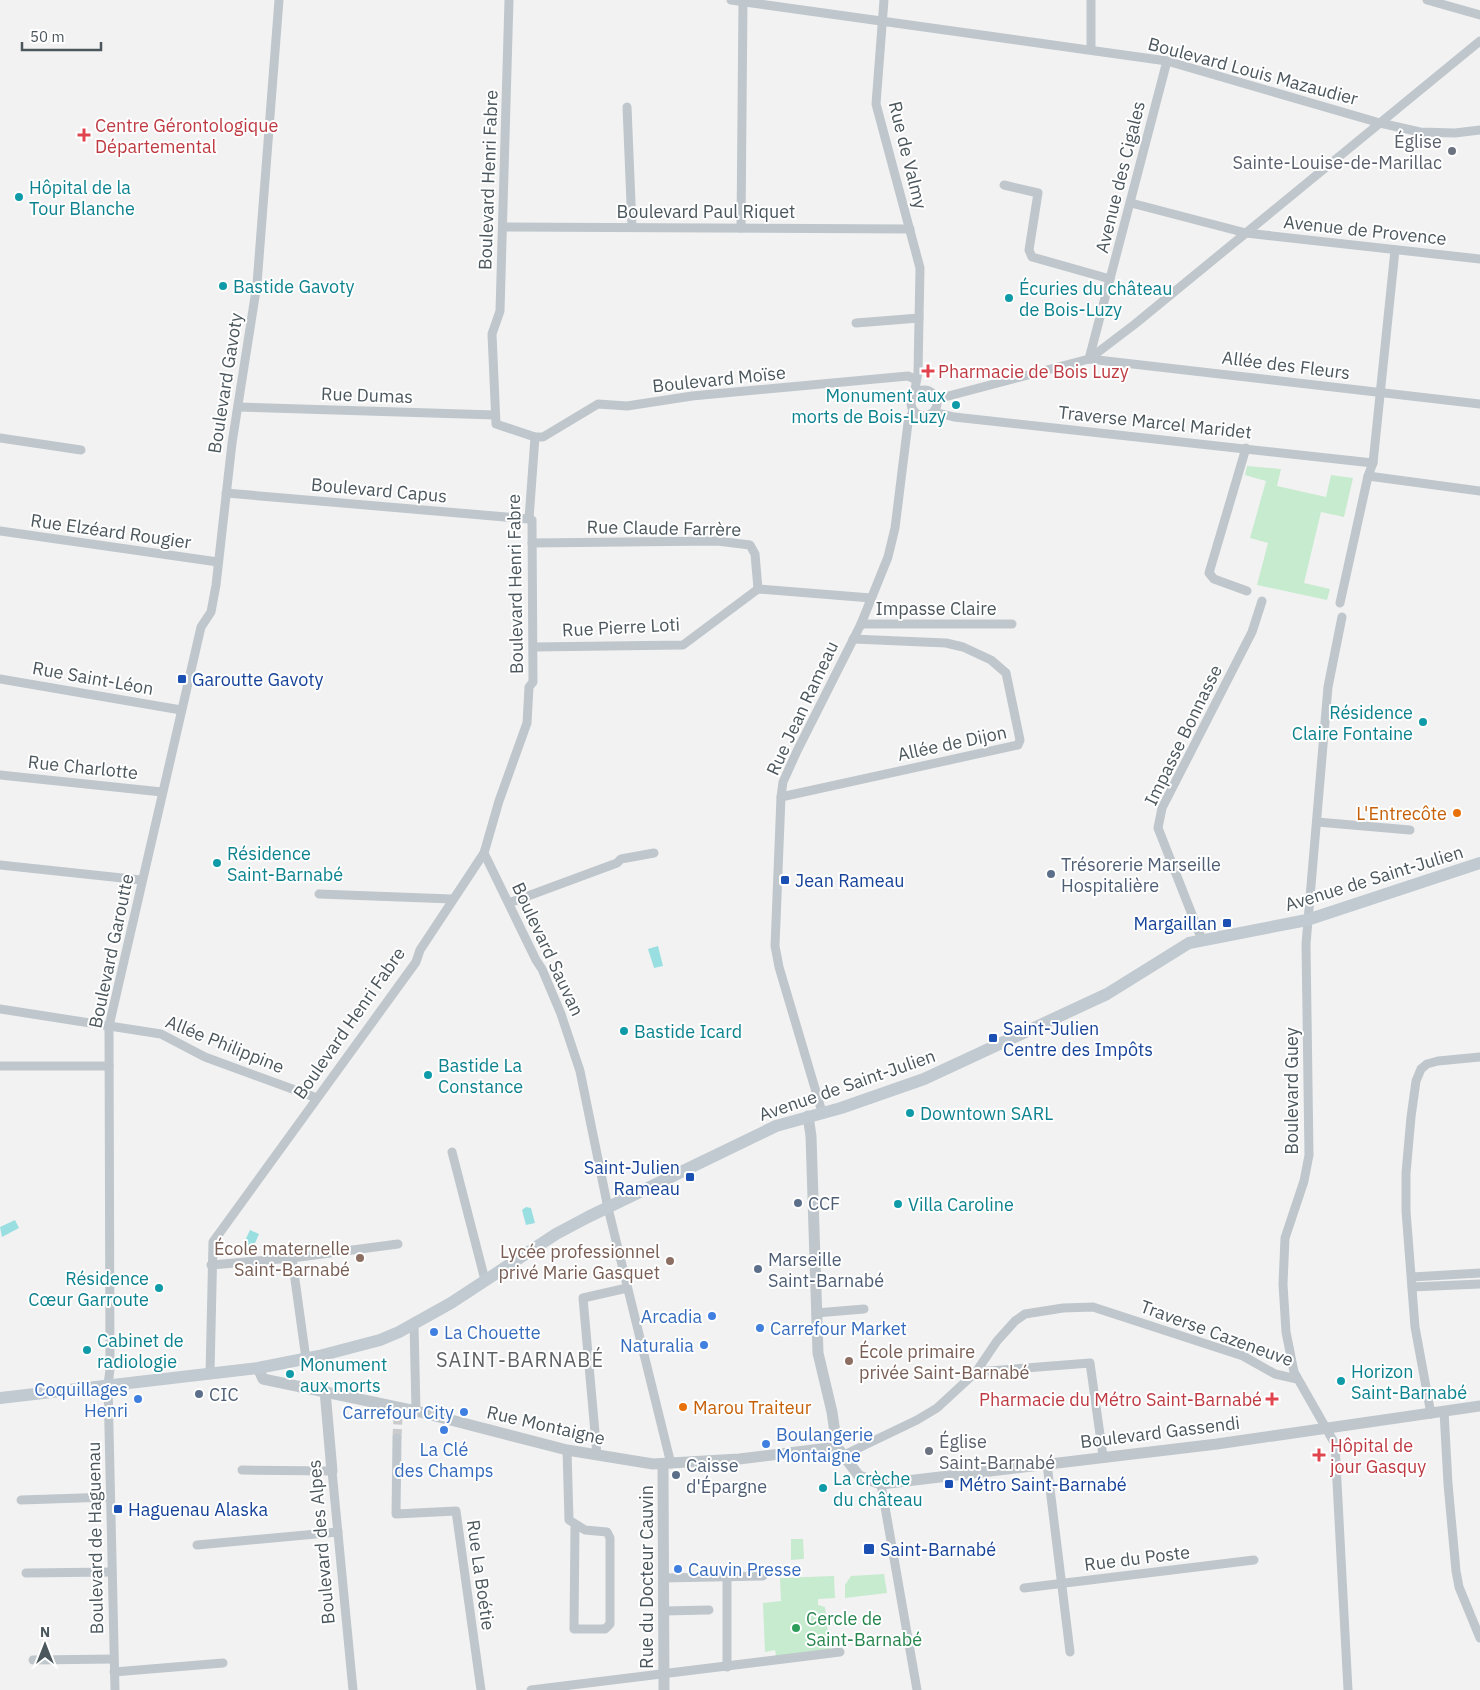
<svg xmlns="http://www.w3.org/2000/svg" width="1480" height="1690" font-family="'IBM Plex Sans',sans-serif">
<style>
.green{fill:#c6ebce}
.water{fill:#99dfe2}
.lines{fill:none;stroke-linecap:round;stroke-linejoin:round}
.minor-tunnel{stroke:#c9cbcd;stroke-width:9;stroke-dasharray:9 4.5;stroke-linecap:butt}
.minor{stroke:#bfc7cc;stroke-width:9}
.tertiary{stroke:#bfc7cc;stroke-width:11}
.secondary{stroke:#c0cad0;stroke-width:12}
.health-dot{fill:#e0444e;stroke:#fff;stroke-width:2}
.worship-dot{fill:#6b7280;stroke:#fff;stroke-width:2}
.culture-dot{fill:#0f9aa8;stroke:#fff;stroke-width:2}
.transit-dot{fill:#1a4fb4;stroke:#fff;stroke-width:2}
.food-dot{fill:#e8710a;stroke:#fff;stroke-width:2}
.service-dot{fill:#5c6f8a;stroke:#fff;stroke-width:2}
.education-dot{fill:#8d6e63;stroke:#fff;stroke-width:2}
.shop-dot{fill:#3f7fe0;stroke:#fff;stroke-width:2}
.leisure-dot{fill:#2e9e5b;stroke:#fff;stroke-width:2}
.labels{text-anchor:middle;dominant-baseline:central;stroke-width:4;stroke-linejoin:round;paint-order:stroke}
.street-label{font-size:18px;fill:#4b575d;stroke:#fff}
.health-label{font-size:18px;fill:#be3a42;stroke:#fff;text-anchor:start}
.worship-label{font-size:18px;fill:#5b616d;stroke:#fff;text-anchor:end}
.culture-label{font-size:18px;fill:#0d838f;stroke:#fff;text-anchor:start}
.transit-label{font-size:18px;fill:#164399;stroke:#fff;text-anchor:start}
.food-label{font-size:18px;fill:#c56008;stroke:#fff;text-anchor:end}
.service-label{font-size:18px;fill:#4e5e75;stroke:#fff;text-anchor:start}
.education-label{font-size:18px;fill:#785e54;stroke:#fff;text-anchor:end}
.shop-label{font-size:18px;fill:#366cbe;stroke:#fff;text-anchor:end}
.leisure-label{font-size:18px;fill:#27864d;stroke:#fff;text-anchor:start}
.quarter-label{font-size:20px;letter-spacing:1px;fill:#5f6365;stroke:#fff}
</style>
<rect width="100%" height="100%" fill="#f3f2f2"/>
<!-- green -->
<g class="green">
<polygon points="1247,466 1281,469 1277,486 1326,497 1331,475 1353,478 1344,517 1321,512 1304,583 1330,589 1327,600 1257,585 1268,543 1250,538 1266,481 1245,475"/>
<polygon points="791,1539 803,1539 804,1559 791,1560"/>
<polygon points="884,1574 887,1593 845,1598 845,1585 851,1576"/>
<polygon points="834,1576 835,1598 818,1599 818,1605 825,1607 830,1649 776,1656 775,1650 765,1652 763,1603 781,1601 780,1578"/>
</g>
<!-- water -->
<g class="water">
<polygon points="658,946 663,966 654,968 648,949"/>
<polygon points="526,1207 531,1208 535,1223 526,1225 522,1210"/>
<polygon points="15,1220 19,1228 2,1237 0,1227"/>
<polygon points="250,1230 259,1234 252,1250 243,1245"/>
</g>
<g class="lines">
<!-- minor-tunnel -->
<polyline class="minor-tunnel" points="397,1438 398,1416"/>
<!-- minor -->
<g class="minor">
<polyline points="731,0 1167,61 1380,123 1420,132 1455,133 1480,130"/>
<polyline points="884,0 876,104 920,268 918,372 914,395"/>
<polyline points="1091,0 1091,49"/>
<polyline points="1427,0 1480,15"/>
<polyline points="1167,61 1089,359 1480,404"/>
<polyline points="627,107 632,227"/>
<polyline points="1004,185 1038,193 1029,250 1032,257 1110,279"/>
<polyline points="1131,203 1246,233 1480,259"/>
<polyline points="503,227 910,229"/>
<polyline points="741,228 743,0"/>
<polyline points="856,323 919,318"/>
<circle cx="924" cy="403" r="13"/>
<polyline points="937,399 1089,359 1135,324 1480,41"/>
<polyline points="238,407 495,415"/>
<polyline points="934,412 954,417 1373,463"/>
<polyline points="535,437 543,437 598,404 627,406 692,396 908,376 915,379"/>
<polyline points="0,438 81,450"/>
<polyline points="1246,448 1209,573 1214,579 1247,591"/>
<polyline points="1368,476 1480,491"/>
<polyline points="226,493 529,519"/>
<polyline points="0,531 218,562"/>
<polyline points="532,543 717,541 750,545 755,554 758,589"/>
<polyline points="1340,603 1368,476 1373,463 1395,250"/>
<polyline points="1342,617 1328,687 1306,944 1309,1155 1304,1181 1285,1238 1283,1284 1286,1332 1294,1372 1335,1444 1348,1690"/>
<polyline points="861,624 1012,624"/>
<polyline points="534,647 683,645 758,589 871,598"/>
<polyline points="0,679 181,710"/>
<polyline points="0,775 162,792"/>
<polyline points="781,797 1018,745 1020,740 1006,673 991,660 963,647 946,643 853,639"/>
<polyline points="1317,822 1410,830"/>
<polyline points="484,853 536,960 542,969 561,1014 580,1071 608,1208 671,1464"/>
<polyline points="0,865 141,880"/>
<polyline points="319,894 452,899"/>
<polyline points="509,903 617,863 621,859 654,853"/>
<polyline points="1202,940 1158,828 1162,808 1252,632 1262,601"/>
<polyline points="0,1009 161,1034 205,1057 317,1098"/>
<polyline points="0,1066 109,1066"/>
<polyline points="822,1112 779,967 775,946 781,797 783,782 797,751 861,624 888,557 895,528 908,423 913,411"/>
<polyline points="452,1152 485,1280"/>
<polyline points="292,1258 306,1359"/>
<polyline points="211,1265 292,1258 398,1244"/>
<polyline points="1412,1277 1480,1273"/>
<polyline points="1412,1287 1480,1284"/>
<polyline points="816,1313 864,1309"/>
<polyline points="414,1324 416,1411"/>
<polyline points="976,1372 997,1341 1015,1321 1025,1314 1063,1308 1093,1307 1243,1356 1275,1374 1297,1379"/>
<polyline points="210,1374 213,1242 416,962 420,950 484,853 499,801 527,723 529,687 533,682 532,520 529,519 535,437 496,424 492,334 500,311 509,0"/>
<polyline points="1444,1411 1448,1484 1456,1571 1459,1587 1480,1638"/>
<polyline points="1431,1414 1415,1327 1406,1211 1406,1173 1411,1117 1416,1081 1421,1069 1427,1064 1438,1061 1480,1057"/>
<polyline points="397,1438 396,1514 456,1511 481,1690"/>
<polyline points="567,1450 569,1520 585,1530 607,1532 610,1538 610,1624 605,1629 574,1629 575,1526"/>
<polyline points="597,1455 583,1298 627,1288"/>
<polyline points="842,1456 917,1420 937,1408 976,1372 1090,1363 1103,1456"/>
<polyline points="1047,1464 1070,1652"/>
<polyline points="242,1470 332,1471 353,1690"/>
<polyline points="881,1484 917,1690"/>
<polyline points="21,1500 110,1497"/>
<polyline points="197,1545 338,1532"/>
<polyline points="26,1573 112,1572"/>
<polyline points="727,1577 727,1667"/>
<polyline points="663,1578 763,1576"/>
<polyline points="1024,1588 1254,1560"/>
<polyline points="664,1611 709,1610"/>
<polyline points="33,1660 114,1659"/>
<polyline points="114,1672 223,1663"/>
<polyline points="115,1690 108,1385 110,1369 109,1026 201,627 211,612 216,585 232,443 257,284 279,0"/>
<polyline points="531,1690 840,1652"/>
</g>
<!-- tertiary -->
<g class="tertiary">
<polyline points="808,1116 811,1136 818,1353 832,1412 837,1447 859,1476 881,1484 1217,1444 1480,1406"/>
<polyline points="258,1368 263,1379 416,1411 567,1450 653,1464 739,1459 837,1447"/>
<polyline points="325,1391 332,1471"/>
<polyline points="663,1465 664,1690"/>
</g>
<!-- secondary -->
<polyline class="secondary" points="0,1398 258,1368 319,1356 380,1340 399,1332 451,1303 556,1234 588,1217 776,1126 841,1108 924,1079 1107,994 1189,943 1307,920 1480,863"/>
</g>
<!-- markers -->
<g class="health-dot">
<path d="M81.5 127.5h5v5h5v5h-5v5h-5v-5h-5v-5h5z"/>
<path d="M925.5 363.5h5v5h5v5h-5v5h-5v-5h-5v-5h5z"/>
<path d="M1269.5 1391.5h5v5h5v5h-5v5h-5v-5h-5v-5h5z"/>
<path d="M1316.5 1447.5h5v5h5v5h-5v5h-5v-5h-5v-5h5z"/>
</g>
<g class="worship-dot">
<circle cx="1452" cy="151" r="5"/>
<circle cx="929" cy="1451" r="5"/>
</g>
<g class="culture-dot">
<circle cx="19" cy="197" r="5"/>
<circle cx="223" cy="286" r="5"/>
<circle cx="1009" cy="298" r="5"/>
<circle cx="956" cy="405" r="5"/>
<circle cx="1423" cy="722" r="5"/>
<circle cx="217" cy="863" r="5"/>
<circle cx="624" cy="1031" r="5"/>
<circle cx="428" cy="1075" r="5"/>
<circle cx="910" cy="1113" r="5"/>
<circle cx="898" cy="1204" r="5"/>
<circle cx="159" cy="1288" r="5"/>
<circle cx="87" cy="1350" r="5"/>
<circle cx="290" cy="1374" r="5"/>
<circle cx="1341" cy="1381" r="5"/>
<circle cx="823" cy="1488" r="5"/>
</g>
<g class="transit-dot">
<rect x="177" y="674" width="10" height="10" rx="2.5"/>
<rect x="780" y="875" width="10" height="10" rx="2.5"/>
<rect x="1222" y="918" width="10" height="10" rx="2.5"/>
<rect x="988" y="1033" width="10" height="10" rx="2.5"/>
<rect x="685" y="1172" width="10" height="10" rx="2.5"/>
<rect x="944" y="1479" width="10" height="10" rx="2.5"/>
<rect x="113" y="1504" width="10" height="10" rx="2.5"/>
<rect x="863" y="1543" width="12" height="12" rx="2.5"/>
</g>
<g class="food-dot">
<circle cx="1457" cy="813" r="5"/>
<circle cx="683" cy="1407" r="5"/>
</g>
<g class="service-dot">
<circle cx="1051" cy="874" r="5"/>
<circle cx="798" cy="1203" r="5"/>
<circle cx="758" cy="1269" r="5"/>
<circle cx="199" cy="1394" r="5"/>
<circle cx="676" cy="1475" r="5"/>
</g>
<g class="education-dot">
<circle cx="360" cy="1258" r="5"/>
<circle cx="670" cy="1261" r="5"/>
<circle cx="849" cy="1361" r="5"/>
</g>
<g class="shop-dot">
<circle cx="712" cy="1316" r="5"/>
<circle cx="760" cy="1328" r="5"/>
<circle cx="434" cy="1332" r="5"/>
<circle cx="704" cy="1345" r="5"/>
<circle cx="138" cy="1399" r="5"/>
<circle cx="464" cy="1412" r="5"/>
<circle cx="444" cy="1430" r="5"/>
<circle cx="766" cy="1444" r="5"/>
<circle cx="678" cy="1569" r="5"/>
</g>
<circle class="leisure-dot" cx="796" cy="1628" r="5"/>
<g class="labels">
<!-- street labels -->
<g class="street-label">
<text transform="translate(1253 71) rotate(15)">Boulevard Louis Mazaudier</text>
<text transform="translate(908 155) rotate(76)">Rue de Valmy</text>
<text transform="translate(1120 177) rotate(-76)">Avenue des Cigales</text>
<text transform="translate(488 180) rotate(-88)">Boulevard Henri Fabre</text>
<text x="706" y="211">Boulevard Paul Riquet</text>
<text transform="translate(1365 230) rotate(6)">Avenue de Provence</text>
<text transform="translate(1286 365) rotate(7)">Allée des Fleurs</text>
<text transform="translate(719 379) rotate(-6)">Boulevard Moïse</text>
<text transform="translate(225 383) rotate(-81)">Boulevard Gavoty</text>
<text transform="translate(367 395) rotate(2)">Rue Dumas</text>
<text transform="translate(1155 422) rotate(6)">Traverse Marcel Maridet</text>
<text transform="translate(379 490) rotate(5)">Boulevard Capus</text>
<text transform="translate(664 528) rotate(1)">Rue Claude Farrère</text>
<text transform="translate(111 531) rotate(8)">Rue Elzéard Rougier</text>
<text transform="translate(515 584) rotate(-91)">Boulevard Henri Fabre</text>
<text x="936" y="608">Impasse Claire</text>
<text transform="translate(621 627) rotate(-3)">Rue Pierre Loti</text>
<text transform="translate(93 678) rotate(10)">Rue Saint-Léon</text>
<text transform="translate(802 708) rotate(-65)">Rue Jean Rameau</text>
<text transform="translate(1183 735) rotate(-64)">Impasse Bonnasse</text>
<text transform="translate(952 743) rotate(-12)">Allée de Dijon</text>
<text transform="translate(83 767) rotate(6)">Rue Charlotte</text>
<text transform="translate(1374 878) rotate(-17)">Avenue de Saint-Julien</text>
<text transform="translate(548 949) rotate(65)">Boulevard Sauvan</text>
<text transform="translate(111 951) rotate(-78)">Boulevard Garoutte</text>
<text transform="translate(349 1023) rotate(-55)">Boulevard Henri Fabre</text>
<text transform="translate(225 1044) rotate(22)">Allée Philippine</text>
<text transform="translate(847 1085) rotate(-19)">Avenue de Saint-Julien</text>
<text transform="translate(1291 1091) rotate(-90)">Boulevard Guey</text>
<text transform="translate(1217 1333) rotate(20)">Traverse Cazeneuve</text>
<text transform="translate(546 1425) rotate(13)">Rue Montaigne</text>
<text transform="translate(1160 1432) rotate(-7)">Boulevard Gassendi</text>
<text transform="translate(95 1538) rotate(-91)">Boulevard de Haguenau</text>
<text transform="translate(321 1542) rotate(-95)">Boulevard des Alpes</text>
<text transform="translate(1137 1558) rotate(-7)">Rue du Poste</text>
<text transform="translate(481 1575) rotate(82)">Rue La Boétie</text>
<text transform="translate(646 1577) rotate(-90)">Rue du Docteur Cauvin</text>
</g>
<!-- health labels -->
<g class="health-label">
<text x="95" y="125">Centre Gérontologique<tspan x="95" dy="21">Départemental</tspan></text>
<text x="938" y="371">Pharmacie de Bois Luzy</text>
<text x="1262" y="1399" text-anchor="end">Pharmacie du Métro Saint-Barnabé</text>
<text x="1330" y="1445">Hôpital de<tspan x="1330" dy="21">jour Gasquy</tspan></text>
</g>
<!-- worship labels -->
<g class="worship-label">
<text x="1442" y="141">Église<tspan x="1442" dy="21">Sainte-Louise-de-Marillac</tspan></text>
<text x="939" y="1441" text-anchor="start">Église<tspan x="939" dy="21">Saint-Barnabé</tspan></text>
</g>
<!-- culture labels -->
<g class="culture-label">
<text x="29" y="187">Hôpital de la<tspan x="29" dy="21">Tour Blanche</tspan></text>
<text x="233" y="286">Bastide Gavoty</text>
<text x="1019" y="288">Écuries du château<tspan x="1019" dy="21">de Bois-Luzy</tspan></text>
<text x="946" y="395" text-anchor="end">Monument aux<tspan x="946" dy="21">morts de Bois-Luzy</tspan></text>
<text x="1413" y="712" text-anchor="end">Résidence<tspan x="1413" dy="21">Claire Fontaine</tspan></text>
<text x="227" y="853">Résidence<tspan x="227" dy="21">Saint-Barnabé</tspan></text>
<text x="634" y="1031">Bastide Icard</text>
<text x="438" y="1065">Bastide La<tspan x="438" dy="21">Constance</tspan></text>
<text x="920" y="1113">Downtown SARL</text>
<text x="908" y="1204">Villa Caroline</text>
<text x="149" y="1278" text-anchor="end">Résidence<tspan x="149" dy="21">Cœur Garroute</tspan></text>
<text x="97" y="1340">Cabinet de<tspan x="97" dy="21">radiologie</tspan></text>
<text x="300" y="1364">Monument<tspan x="300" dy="21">aux morts</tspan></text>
<text x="1351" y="1371">Horizon<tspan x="1351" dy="21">Saint-Barnabé</tspan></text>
<text x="833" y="1478">La crèche<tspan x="833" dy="21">du château</tspan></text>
</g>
<!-- transit labels -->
<g class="transit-label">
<text x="192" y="679">Garoutte Gavoty</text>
<text x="795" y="880">Jean Rameau</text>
<text x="1217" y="923" text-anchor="end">Margaillan</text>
<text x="1003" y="1028">Saint-Julien<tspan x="1003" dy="21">Centre des Impôts</tspan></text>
<text x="680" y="1167" text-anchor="end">Saint-Julien<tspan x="680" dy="21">Rameau</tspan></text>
<text x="959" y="1484">Métro Saint-Barnabé</text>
<text x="128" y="1509">Haguenau Alaska</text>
<text x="880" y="1549">Saint-Barnabé</text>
</g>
<!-- food labels -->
<g class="food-label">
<text x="1447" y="813">L'Entrecôte</text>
<text x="693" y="1407" text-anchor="start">Marou Traiteur</text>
</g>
<!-- service labels -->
<g class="service-label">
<text x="1061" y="864">Trésorerie Marseille<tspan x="1061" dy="21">Hospitalière</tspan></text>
<text x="808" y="1203">CCF</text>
<text x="768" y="1259">Marseille<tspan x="768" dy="21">Saint-Barnabé</tspan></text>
<text x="209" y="1394">CIC</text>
<text x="686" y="1465">Caisse<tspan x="686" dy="21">d'Épargne</tspan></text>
</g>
<!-- education labels -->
<g class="education-label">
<text x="350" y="1248">École maternelle<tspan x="350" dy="21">Saint-Barnabé</tspan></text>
<text x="660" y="1251">Lycée professionnel<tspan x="660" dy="21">privé Marie Gasquet</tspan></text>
<text x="859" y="1351" text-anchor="start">École primaire<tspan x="859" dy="21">privée Saint-Barnabé</tspan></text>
</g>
<!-- shop labels -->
<g class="shop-label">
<text x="702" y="1316">Arcadia</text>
<text x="770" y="1328" text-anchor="start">Carrefour Market</text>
<text x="444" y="1332" text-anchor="start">La Chouette</text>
<text x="694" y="1345">Naturalia</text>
<text x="128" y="1389">Coquillages<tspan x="128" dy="21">Henri</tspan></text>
<text x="454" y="1412">Carrefour City</text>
<text x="776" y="1434" text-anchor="start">Boulangerie<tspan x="776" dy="21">Montaigne</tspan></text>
<text x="444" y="1449" text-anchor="middle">La Clé<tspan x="444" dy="21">des Champs</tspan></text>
<text x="688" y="1569" text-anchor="start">Cauvin Presse</text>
</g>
<!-- leisure labels -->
<g class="leisure-label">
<text x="806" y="1618">Cercle de<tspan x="806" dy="21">Saint-Barnabé</tspan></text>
</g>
<!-- quarter labels -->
<g class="quarter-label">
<text x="520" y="1359">SAINT-BARNABÉ</text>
</g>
</g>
<!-- north arrow -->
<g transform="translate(45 1645)" stroke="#ffffff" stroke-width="4" paint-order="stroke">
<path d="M0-4L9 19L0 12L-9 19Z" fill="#4b575d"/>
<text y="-8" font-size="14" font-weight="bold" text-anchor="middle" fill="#4b575d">N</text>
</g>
<!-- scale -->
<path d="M22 42v8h79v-8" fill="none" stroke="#4b575d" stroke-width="2.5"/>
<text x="30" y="42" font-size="15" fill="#4b575d" stroke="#ffffff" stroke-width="4" paint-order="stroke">50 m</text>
</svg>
